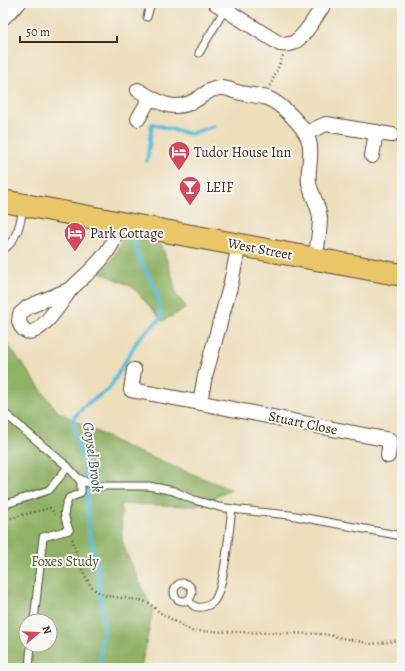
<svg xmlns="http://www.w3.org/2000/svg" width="405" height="671" font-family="Alegreya,serif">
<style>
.forest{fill:#90b266;stroke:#666e42;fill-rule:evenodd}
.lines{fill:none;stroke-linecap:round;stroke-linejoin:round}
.stream{stroke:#5dbddb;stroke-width:4}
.lane-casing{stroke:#564536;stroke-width:9}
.street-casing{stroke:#564536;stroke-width:16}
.primary-casing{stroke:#564536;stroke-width:24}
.path{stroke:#564536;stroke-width:2.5;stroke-dasharray:1 3;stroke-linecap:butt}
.lane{stroke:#fff;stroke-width:7}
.street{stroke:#fff;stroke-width:14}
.primary{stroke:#ebc669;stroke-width:22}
.labels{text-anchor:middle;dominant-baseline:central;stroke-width:4;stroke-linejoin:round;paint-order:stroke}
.poi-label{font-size:14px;fill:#3b2a1e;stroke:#f6f6f2;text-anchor:start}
.street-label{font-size:14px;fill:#3b2a1e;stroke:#f6f6f2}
.park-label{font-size:14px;fill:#5a5334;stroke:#f6f6f2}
.water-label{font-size:15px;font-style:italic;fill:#455657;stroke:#f6f6f2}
</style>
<rect width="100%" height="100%" fill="#f6f6f2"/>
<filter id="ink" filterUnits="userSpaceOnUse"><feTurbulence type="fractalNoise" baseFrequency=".025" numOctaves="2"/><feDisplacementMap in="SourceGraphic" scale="8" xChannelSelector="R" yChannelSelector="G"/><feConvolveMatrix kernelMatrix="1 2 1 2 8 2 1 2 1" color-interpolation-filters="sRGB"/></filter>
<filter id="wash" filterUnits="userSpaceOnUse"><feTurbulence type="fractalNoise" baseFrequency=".012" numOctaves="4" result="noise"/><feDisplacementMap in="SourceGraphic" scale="16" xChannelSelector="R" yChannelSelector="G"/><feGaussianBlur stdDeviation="0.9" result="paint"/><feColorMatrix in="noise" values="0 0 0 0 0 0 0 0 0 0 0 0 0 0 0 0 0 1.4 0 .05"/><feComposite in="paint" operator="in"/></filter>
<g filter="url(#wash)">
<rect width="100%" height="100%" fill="#eddebc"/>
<!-- forest -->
<g class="forest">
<path d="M124 235 162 246 173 279 176 295 187 308 162 321 133 287 99 272C112 263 118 250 124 235Z"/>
<path d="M3 338 57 411 128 448 232 490 195 506 121 504 122 540 128 557 149 603 153 609 141 668H3ZM26 621H50V645H26Z"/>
</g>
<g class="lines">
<!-- stream -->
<g class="stream">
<polyline points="147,161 152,124 190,134 214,126"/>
<path d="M99 668 104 621 99 591 98 567 89 533 85 466 77 442 73 419 84 406 109 389 139 338 161 318C160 309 159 299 156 291 151 275 133 256 135 239"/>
</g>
</g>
</g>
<g filter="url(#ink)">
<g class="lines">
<!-- lane casing -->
<g class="lane-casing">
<g id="lane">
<polyline points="147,17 151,3"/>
<polyline points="199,53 225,9"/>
<path d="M3 250C17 241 21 222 23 207"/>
<path d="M3 412 68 467 78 478 81 483V492L79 494 69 498C62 512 64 516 69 530L43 537 34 621"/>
<polyline points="78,478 90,484 102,486 149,486 174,491 191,499 219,507 240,510 290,515 402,536"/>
<polyline points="3,505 49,490 68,467"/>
<circle cx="183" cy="592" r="9"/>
<path d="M188 600C190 602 192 605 194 606 200 609 210 606 214 601 225 587 229 529 232 509"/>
<polyline points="29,668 31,645"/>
</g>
</g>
<!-- street casing -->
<g class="street-casing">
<g id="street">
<path d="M215 3 280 44C285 45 288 45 293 43 305 37 317 14 325 3"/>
<polyline points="3,18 19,3"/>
<path d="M138 90C159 103 175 114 199 98 205 94 211 88 220 88 226 87 232 91 237 92 247 95 258 95 267 98 282 104 304 126 309 141 313 155 307 169 309 183 311 195 319 205 320 218 320 229 317 248 315 260"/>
<polyline points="138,119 150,98"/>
<polyline points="306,133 326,124 392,135"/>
<polyline points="372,156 376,132"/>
<path d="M71 289C63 299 40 338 26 331 22 329 20 326 19 321L20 314 28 307Z"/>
<path d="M71 289C84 276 101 263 110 247 115 239 116 231 119 223"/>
<path d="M134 370 131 390C218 405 303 424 390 440L388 456"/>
<polyline points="200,402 205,376 230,287 239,245"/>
</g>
</g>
<!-- primary casing -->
<g class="primary-casing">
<polyline id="primary" points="3,201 402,275"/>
</g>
<!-- path -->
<g class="path">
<polyline points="270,86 283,56"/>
<polyline points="3,520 50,508 55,514"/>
<polyline points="72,539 83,572 90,585 95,590 107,596 140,600 149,603 159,612 192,631 323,634 372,644 402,640"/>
</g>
<!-- lane -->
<use href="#lane" class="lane"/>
<!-- street -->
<use href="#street" class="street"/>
<!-- primary -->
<use href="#primary" class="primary"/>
</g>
</g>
<!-- icons -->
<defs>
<g id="hotel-pin" transform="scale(1.15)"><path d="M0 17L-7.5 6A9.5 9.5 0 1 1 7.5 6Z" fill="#d1495b" stroke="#f6f6f2"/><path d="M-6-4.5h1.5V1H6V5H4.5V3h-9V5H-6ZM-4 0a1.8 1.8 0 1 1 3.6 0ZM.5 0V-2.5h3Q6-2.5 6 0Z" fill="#fff"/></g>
<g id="bar-pin" transform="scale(1.15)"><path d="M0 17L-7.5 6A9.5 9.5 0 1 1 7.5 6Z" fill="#d1495b" stroke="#f6f6f2"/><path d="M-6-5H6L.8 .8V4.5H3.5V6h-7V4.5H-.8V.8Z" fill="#fff"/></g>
</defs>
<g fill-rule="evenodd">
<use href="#hotel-pin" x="179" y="152"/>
<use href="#bar-pin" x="190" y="187"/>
<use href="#hotel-pin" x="75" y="233"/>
</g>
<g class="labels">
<!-- poi labels -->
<g class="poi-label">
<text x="194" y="152">Tudor House Inn</text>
<text x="206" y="187">LEIF</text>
<text x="90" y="233">Park Cottage</text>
</g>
<!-- street labels -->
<g class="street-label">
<text transform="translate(260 249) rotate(11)">West Street</text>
<text transform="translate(303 423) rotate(12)">Stuart Close</text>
</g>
<!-- park labels -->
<g class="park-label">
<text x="65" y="561">Foxes Study</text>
</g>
<!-- water labels -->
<g class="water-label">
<text transform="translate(93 457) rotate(82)">Goysel Brook</text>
</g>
</g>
<!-- margin -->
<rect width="405" height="671" fill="none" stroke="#f6f6f2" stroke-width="16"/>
<!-- north arrow -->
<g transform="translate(38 633) rotate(71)"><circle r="19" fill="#f6f6f2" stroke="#aba49d"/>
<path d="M0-3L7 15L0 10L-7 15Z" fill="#d1495b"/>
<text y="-6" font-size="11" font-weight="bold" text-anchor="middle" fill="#3b2a1e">N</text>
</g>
<!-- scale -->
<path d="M20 36v6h97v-6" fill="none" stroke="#3b2a1e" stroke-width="2"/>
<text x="26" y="36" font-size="12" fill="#3b2a1e" stroke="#f6f6f2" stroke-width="3" paint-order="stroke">50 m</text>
</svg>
